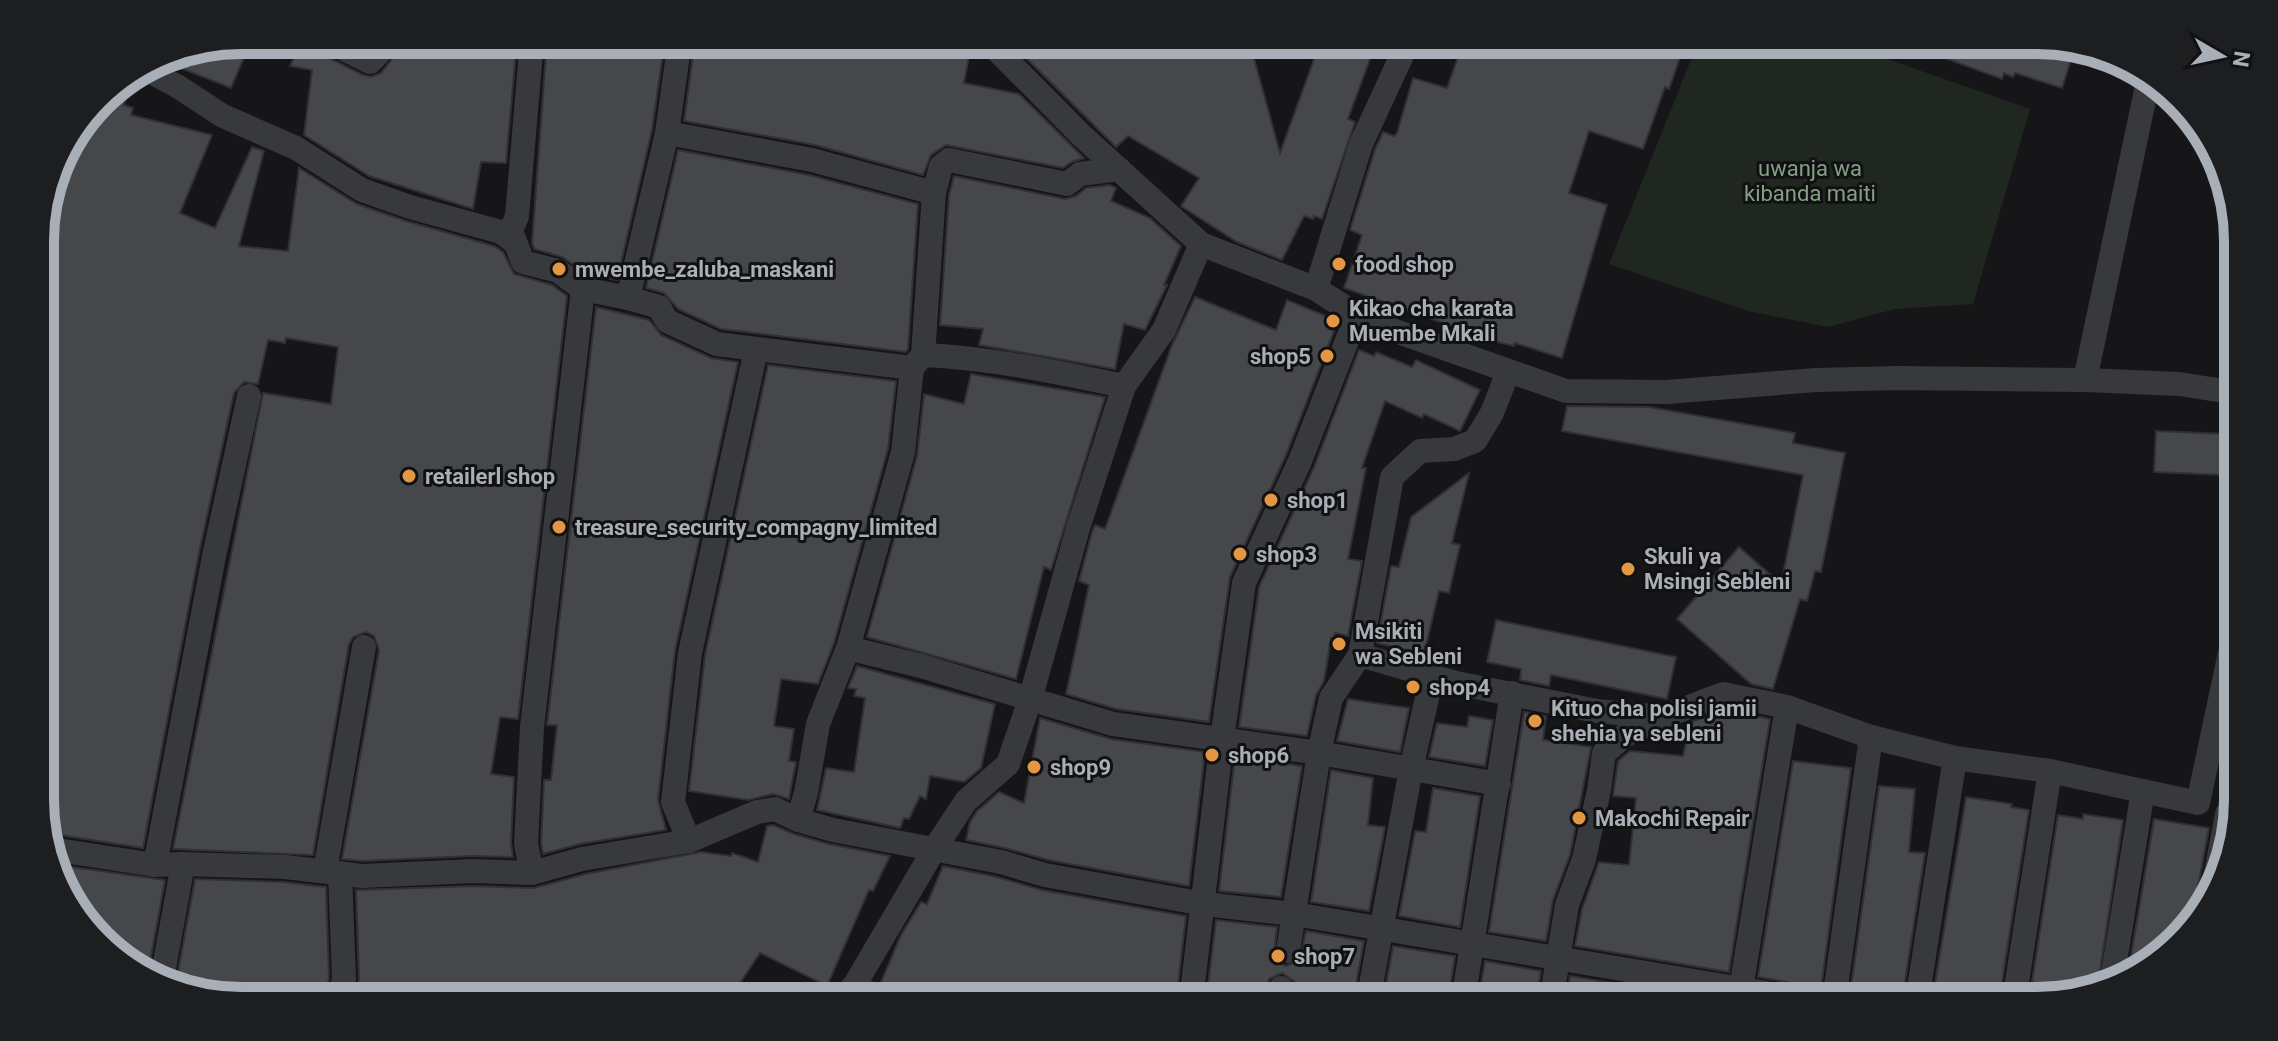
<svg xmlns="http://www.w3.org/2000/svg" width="2278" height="1041" font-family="Roboto,sans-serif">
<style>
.green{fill:#202721}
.building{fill:#45474b;stroke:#303134;stroke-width:2}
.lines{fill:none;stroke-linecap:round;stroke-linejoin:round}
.street{stroke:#37393d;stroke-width:24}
.poi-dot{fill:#e49742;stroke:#111113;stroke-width:3}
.labels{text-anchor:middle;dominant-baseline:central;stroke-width:6;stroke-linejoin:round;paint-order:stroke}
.park-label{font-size:22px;fill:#84a082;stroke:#111113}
.poi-label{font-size:22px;font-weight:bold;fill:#a9afb7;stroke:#111113;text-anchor:start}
.rim{fill:none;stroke:#a9afb7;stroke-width:10}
</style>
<rect width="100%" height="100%" fill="#161618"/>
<!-- green -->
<polygon class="green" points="1699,40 1833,40 2030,109 1973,304 1895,309 1828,327 1748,311 1609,264"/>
<!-- building -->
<g class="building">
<polygon points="303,40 311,40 313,48 319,53 363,75 371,77 381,73 392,59 392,49 383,40 517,40 506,163 481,162 473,209 369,176 304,135 312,70 290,66"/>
<polygon points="547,40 665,40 652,130 617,280 589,275 562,257 534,249 532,243"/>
<polygon points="695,40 972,40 964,83 1019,94 1084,158 1072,162 1063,168 946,145 931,155 923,175 815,145 684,121"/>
<polygon points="1008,40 1249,40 1280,153 1321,40 1377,40 1348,119 1355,122 1322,219 1314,216 1313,219 1304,216 1282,260 1237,242 1184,208 1181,206 1199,178 1128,136 1116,147"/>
<polygon points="1464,40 1493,40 1530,53 1534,40 1686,40 1669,89 1665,87 1643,149 1589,131 1569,193 1607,205 1562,358 1515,343 1514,346 1497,342 1344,288 1362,235 1350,230 1375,149 1383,132 1394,136 1397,133 1413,78 1447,88"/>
<polygon points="1904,40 2037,40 2075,48 2062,88 2015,73 2013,77 2004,73 2002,79 1903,43"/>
<polygon points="234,41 248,48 231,88 158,59 164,55"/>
<polygon points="130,76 133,79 124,105 133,108 131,115 212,135 180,213 215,228 252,147 264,151 239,246 288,251 299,168 357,204 406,221 494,246 503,252 514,274 552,285 567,296 518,719 500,717 491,774 514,777 511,843 513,857 472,856 363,861 342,859 379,650 374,636 366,632 353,637 349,644 313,855 173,849 263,393 331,404 338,347 286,338 285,343 268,340 258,384 244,382 234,393 199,553 143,848 53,834 45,835 42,827 41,651 48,620 41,620 40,227 61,151 108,90"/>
<polygon points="678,150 809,175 918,204 908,349 906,352 721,329 678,309 664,293 646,288"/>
<polygon points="954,176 1065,199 1076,196 1086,188 1110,185 1116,188 1111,201 1150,218 1181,246 1164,285 1167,285 1145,330 1124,324 1115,369 979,345 983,329 940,325 949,195"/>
<polygon points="1195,297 1276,330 1287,300 1338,321 1286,455 1230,577 1209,722 1116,709 1066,694 1089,585 1079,581 1092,532 1095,525 1105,529 1172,345"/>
<polygon points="596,307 649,320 661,335 711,358 738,362 675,651 658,800 666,830 580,844 543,854 541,843 544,780 551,780 557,725 547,725"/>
<polygon points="1359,350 1374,356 1376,352 1412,367 1416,360 1480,390 1460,431 1424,414 1422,418 1385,401 1362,468 1366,468 1348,559 1362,561 1348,636 1335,633 1334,639 1331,638 1324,681 1316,695 1307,736 1239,727 1259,587 1314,467"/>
<polygon points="768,365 896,381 888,449 834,643 818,684 781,679 774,726 794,729 789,761 796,762 789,799 773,794 748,800 689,791 705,655"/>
<polygon points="971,374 1105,397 1051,570 1044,567 1016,679 867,637 917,456 924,394 964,404"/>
<polygon points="1567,406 1649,407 1795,433 1793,443 1845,453 1821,572 1815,571 1807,601 1800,599 1773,689 1751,684 1677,619 1739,547 1781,584 1803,475 1562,431"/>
<polygon points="2156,431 2226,434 2224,475 2154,472"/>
<polygon points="1469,473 1452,543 1460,545 1449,593 1439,591 1424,654 1377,643 1391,566 1399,567 1411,517"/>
<polygon points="1496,620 1676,657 1667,699 1551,675 1549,686 1520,680 1521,669 1487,662"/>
<polygon points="857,666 995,704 981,768 964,782 930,776 926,799 920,796 909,819 904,818 900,828 817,810 826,768 854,772 865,698 854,696 856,689 848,688"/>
<polygon points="1348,699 1409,708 1400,752 1337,741"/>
<polygon points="1724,710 1770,719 1729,972 1575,946 1582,909 1599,862 1629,865 1636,798 1613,796 1618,761 1630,751 1683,756 1691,722"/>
<polygon points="1524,712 1546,716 1543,740 1591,747 1570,855 1553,900 1546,941 1489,932"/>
<polygon points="1469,716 1493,720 1485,766 1429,757 1437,723 1467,727"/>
<polygon points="1040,718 1111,739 1205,752 1189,886 1048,860 1005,848 966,840 970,822 977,811 999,792 1024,803"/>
<polygon points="1235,756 1302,766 1281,897 1219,891"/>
<polygon points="1793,761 1851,768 1821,988 1758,977"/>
<polygon points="1331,770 1373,778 1368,825 1385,827 1369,911 1311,902"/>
<polygon points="1879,786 1915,789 1909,852 1925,853 1902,1001 1849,1001"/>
<polygon points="1433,788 1480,796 1460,927 1399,916 1415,831 1426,832"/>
<polygon points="1966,797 2012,804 2011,807 2029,810 1999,1001 1932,1001"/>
<polygon points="2083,814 2123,820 2098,984 2050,1001 2029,1001 2058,815 2083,819"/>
<polygon points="2154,819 2209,828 2198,886 2199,895 2204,901 2149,967 2128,974"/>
<polygon points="773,825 794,834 829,844 890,856 873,891 869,890 827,986 760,953 728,1001 354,1001 359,979 356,890 473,886 534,888 585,874 701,852 731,856 732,853 758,862 767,826"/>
<polygon points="58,865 165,880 148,973 81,922"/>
<polygon points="943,866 997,877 1042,890 1186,916 1176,1001 901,1001 898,992 881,982 901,935 921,902 927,904"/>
<polygon points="195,879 284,882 326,887 329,978 324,1001 241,1001 175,988"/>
<polygon points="1216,920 1277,927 1274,956 1279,963 1286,966 1300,960 1306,931 1364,941 1353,1001 1294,1001 1295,982 1282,973 1269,979 1264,1001 1206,1001"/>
<polygon points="1393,946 1455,956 1448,1001 1383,1001"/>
<polygon points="1485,961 1541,971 1536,1001 1478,1001"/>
<polygon points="1570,976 1720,1001 1566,1001"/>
</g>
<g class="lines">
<!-- street -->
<g class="street">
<polyline points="326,40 370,62 378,54"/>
<path d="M532 40 517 216 511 231 523 262 558 271 583 289 628 298 659 307 667 321 717 344 912 368 923 355C991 358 1057 372 1124 386"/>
<polyline points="987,40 1081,135 1201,244 1316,289 1357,315 1398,332 1566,391 1667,392 1816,380 1898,378 2085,380 2179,384 2237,393"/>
<polyline points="143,68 177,86 223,116 296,148 362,190 410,207 501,232 513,241"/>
<polyline points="667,133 812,160 934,193 923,355"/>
<polyline points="934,193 941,166 949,160 1067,184 1080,174 1119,169"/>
<polyline points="1316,289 1361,144 1409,40"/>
<polyline points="628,298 667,133 680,40"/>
<polyline points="1508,372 1492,413 1475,441 1454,449 1420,451 1392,477 1360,655 1456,683 1597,711 1663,717 1723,694 1787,707 1871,737 1955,758 2050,771 2198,803 2237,620"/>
<polyline points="2085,380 2148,81"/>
<polyline points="848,648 903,452 912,368"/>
<polyline points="798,820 833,830 1001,862 1045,875 1204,904 1294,914 1813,1001"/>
<polyline points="689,841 673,802 690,653 756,350"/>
<polyline points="51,849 155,865 214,556 249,396"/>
<polyline points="155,865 183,864 285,867 362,876 473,871 532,873 582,859 689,841 757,812 775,809 798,820 806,793 818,724 848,648 921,666 1113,724 1319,753 1499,784"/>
<polyline points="325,871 364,647"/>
<polyline points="532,873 526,844 532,727 583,289"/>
<polyline points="2213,889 2227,814"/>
<polyline points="1288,951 1319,753 1331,698 1360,655"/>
<polyline points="2112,980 2143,791"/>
<polyline points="161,984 183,864"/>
<polyline points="854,986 886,1001"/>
<polyline points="339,1001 344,979 340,873"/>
<polyline points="840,1001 854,986 935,848 966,801 1008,764 1030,700 1078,528 1124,386 1164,330 1201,244"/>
<polyline points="1191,1001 1222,739 1244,583 1300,461 1357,315"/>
<polyline points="1279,1001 1281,988"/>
<polyline points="1368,1001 1411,769 1432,676"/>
<polyline points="1463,1001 1512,693"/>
<polyline points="1551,1001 1567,905 1584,859 1599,790 1604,753 1624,736 1661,718"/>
<polyline points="1739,1001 1787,707"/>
<polyline points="1834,1001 1871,737"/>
<polyline points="1917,1001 1955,758"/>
<polyline points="2014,1001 2050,771"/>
</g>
</g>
<!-- markers -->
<g class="poi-dot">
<circle cx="1339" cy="264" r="8"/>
<circle cx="559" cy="269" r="8"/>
<circle cx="1333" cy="321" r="8"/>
<circle cx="1327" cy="356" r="8"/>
<circle cx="409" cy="476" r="8"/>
<circle cx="1271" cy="500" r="8"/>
<circle cx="559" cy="527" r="8"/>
<circle cx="1240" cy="554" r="8"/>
<circle cx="1628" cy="569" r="8"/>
<circle cx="1339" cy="644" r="8"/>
<circle cx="1413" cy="687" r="8"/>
<circle cx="1535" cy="721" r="8"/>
<circle cx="1212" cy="755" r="8"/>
<circle cx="1034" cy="767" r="8"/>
<circle cx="1579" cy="818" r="8"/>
<circle cx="1278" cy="956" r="8"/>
</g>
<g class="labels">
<!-- park labels -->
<g class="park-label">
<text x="1810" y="168">uwanja wa<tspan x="1810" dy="25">kibanda maiti</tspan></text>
</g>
<!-- poi labels -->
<g class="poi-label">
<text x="1355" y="264">food shop</text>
<text x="575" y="269">mwembe_zaluba_maskani</text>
<text x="1349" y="308">Kikao cha karata<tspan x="1349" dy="25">Muembe Mkali</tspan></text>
<text x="1311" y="356" text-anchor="end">shop5</text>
<text x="425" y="476">retailerl shop</text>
<text x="1287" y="500">shop1</text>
<text x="575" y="527">treasure_security_compagny_limited</text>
<text x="1256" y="554">shop3</text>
<text x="1644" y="556">Skuli ya<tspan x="1644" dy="25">Msingi Sebleni</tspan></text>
<text x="1355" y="631">Msikiti<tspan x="1355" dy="25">wa Sebleni</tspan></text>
<text x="1429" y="687">shop4</text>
<text x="1551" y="708">Kituo cha polisi jamii<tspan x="1551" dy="25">shehia ya sebleni</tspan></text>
<text x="1228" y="755">shop6</text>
<text x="1050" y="767">shop9</text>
<text x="1595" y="818">Makochi Repair</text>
<text x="1294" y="956">shop7</text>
</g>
</g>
<!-- crop -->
<path d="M0 0H2278V1041H0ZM241 54H2037A187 187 0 0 1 2224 241V800A187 187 0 0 1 2037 987H241A187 187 0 0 1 54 800V241A187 187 0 0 1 241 54Z" fill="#1d1e20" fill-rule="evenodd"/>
<path class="rim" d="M241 54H2037A187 187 0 0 1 2224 241V800A187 187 0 0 1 2037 987H241A187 187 0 0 1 54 800V241A187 187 0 0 1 241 54Z"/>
<!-- north arrow -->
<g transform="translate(2222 56) rotate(99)" stroke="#111113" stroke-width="6" paint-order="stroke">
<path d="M0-6L14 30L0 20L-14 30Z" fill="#a9afb7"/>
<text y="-12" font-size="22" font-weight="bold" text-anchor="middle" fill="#a9afb7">N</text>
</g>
</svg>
